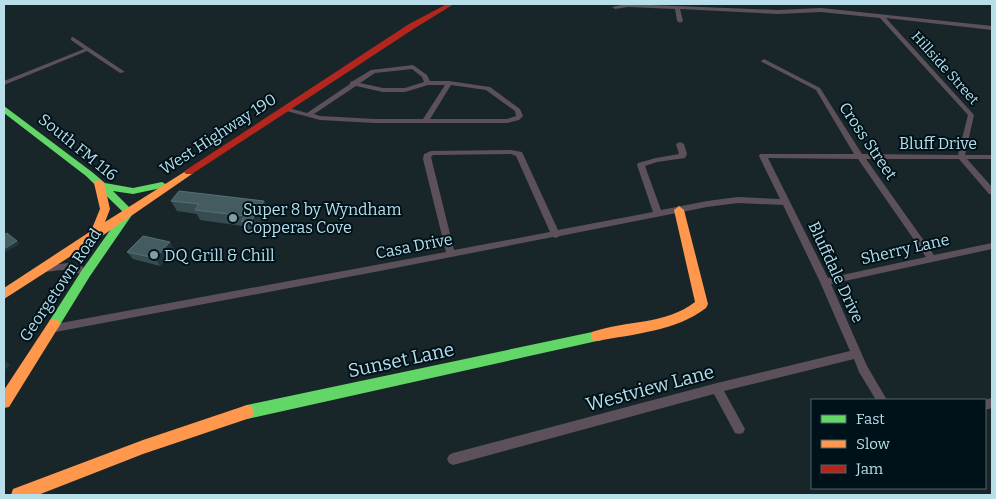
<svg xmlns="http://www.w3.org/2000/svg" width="996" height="499" font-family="Bitter,serif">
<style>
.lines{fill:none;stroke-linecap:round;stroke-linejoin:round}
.street{fill:#5c515a;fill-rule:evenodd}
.fast{fill:#63d668;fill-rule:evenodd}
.slow{fill:#ff974d;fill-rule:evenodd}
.jam{fill:#b3261e;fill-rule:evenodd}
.wall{fill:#364c50}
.shaded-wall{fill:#243639}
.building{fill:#445c60;stroke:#567076}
.poi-dot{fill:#809ea6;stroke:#001219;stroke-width:2}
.labels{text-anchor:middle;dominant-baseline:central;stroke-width:4;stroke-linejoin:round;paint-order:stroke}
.far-street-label{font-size:14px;fill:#b8deea;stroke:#001219}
.street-label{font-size:16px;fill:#b8deea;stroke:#001219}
.poi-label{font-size:16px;fill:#b8deea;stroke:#001219;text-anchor:start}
.near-street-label{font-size:19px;fill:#b8deea;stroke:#001219}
</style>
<rect width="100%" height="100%" fill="#182629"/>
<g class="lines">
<!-- street -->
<g class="street">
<path d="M626 4 778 10 821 8 992 26V30L886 18 974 115 965 155H992V159H967L992 187V195L989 194 959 159H866L934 255 992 243V249L831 284 867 366 887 400H876L859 372 854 359 724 391 745 429 743 433 739 434 735 433 714 394 453 465 449 463 447 459 449 455 453 453 717 383 850 351 820 282 783 205 738 203 707 207 560 236 556 238 553 237 385 270 50 333 47 332 45 329 47 326 50 325 446 252 423 159 424 154 431 151 511 150 522 152 558 230 653 212 637 165 638 163 656 158 679 154 676 144 680 142 684 144 687 154 685 158 657 162 645 166 661 210 707 201 738 197 780 199 759 156 760 154H854L816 90 762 62 761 61 764 59 820 88 862 154 958 155 968 115 880 18 821 12 778 14 680 9 683 21 680 23 677 21 675 9 628 7 615 9 612 7ZM511 154 516 156 550 232 454 250 431 157 433 155ZM768 158 858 159 926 257 828 278Z"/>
<polygon points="73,37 125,72 120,73 87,51 4,85 4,81 84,49 71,40 71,38"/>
<path d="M413 65 427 75 430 81H449L490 87 520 109 523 116 519 120 507 123H375L320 120 283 110 282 109 285 107 307 113 350 84V82L353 81 371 70ZM412 69 422 77 424 82 405 88H383L360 83 375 73ZM428 85H445L423 119H375L320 116 314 114 356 86 383 92H405ZM451 85 486 90 515 111 516 116 507 119H430Z"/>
<path d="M67 263C75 264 86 266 91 273L89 275C82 277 76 271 69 270 60 269 51 273 43 271L41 269 43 267 46 266Z"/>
<polygon points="992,398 992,408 985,410 984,400"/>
</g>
<!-- fast -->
<g class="fast">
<polygon points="4,106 92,172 105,183 133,188 162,182 167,185 166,187 133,194 113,191 134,212 90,276 58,328 54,329 50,328 48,324 50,320 82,270 123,212 86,176 4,113"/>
<polygon points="597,331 602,332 603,336 602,340 597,341 247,419 242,417 240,412 242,407 247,405"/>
</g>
<!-- slow -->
<g class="slow">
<polygon points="189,169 194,172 192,174 99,238 4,299 4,288 91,231 100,209 94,183 95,181 99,180 104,183 110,209 105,222"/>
<path d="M679 206 684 210 708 304 706 308C676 331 634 334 597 341L592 340 591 336 592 332C627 320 665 325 695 302L674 210Z"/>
<polygon points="54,319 58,320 60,324 58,328 9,407 4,408 4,390 50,320"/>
<polygon points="247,405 252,407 254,412 252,417 247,419 143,454 38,495 11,495 13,489 143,440"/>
</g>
<!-- jam -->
<polygon class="jam" points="447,4 454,4 415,28 192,174 186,174 184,172 186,170 409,24"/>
</g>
<!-- wall -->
<g class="wall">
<polygon points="171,201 264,201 269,212 255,233 246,232 243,226 200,220 197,214 177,211"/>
<polygon points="175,250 160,266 133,259 127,252"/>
</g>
<!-- shaded-wall -->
<g class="shaded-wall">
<polygon points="264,201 269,212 255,233 250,223"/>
<polygon points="17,241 20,244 4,253 4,249"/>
<polygon points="170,242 175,250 160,266 155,258"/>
<polygon points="4,360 10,365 4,371"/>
</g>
<!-- building -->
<g class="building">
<polygon points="179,191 264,201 250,223 241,221 245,216 195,210 199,204 171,201"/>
<polygon points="7,233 17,241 4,249 4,235"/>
<polygon points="143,236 170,242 155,258 127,252"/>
</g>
<!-- markers -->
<g class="poi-dot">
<circle cx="233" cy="218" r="5"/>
<circle cx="154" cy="255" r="5"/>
</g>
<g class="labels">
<!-- far-street labels -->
<g class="far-street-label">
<text transform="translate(945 68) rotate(48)">Hillside Street</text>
</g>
<!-- street labels -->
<g class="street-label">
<text transform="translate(218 134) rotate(-33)">West Highway 190</text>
<text transform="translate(868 141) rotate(56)">Cross Street</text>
<text x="938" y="143">Bluff Drive</text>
<text transform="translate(78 147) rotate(39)">South FM 116</text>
<text transform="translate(414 246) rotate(-11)">Casa Drive</text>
<text transform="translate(905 249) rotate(-13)">Sherry Lane</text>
<text transform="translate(836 272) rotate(65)">Bluffdale Drive</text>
<text transform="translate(60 285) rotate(-56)">Georgetown Road</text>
</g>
<!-- poi labels -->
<g class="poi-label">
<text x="243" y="209">Super 8 by Wyndham<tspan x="243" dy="18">Copperas Cove</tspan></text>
<text x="164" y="255">DQ Grill &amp; Chill</text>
</g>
<!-- near-street labels -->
<g class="near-street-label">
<text transform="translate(401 360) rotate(-12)">Sunset Lane</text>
<text transform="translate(650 388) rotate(-15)">Westview Lane</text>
</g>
</g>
<!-- border -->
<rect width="996" height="499" fill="none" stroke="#b8deea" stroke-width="10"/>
<!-- legend -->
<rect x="811" y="399" width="175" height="90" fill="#001219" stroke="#4a646d"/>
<rect x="821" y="415" width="25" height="8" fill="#63d668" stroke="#4a646d"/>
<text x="856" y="424" font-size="15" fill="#b8deea">Fast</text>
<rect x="821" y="440" width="25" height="8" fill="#ff974d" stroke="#4a646d"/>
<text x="856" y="449" font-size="15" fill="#b8deea">Slow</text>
<rect x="821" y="465" width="25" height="8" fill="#b3261e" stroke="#4a646d"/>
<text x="856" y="474" font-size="15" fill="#b8deea">Jam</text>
</svg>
